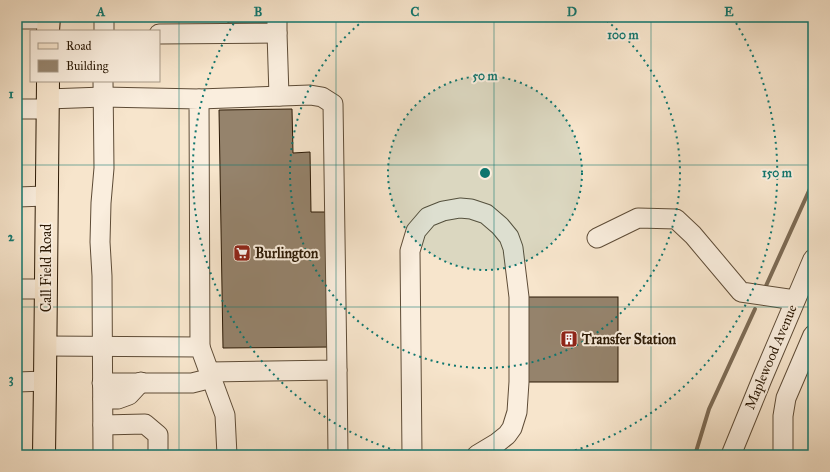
<svg xmlns="http://www.w3.org/2000/svg" width="830" height="472" font-family="'IM FELL Great Primer',serif">
<style>
.lines{fill:none;stroke-linecap:round;stroke-linejoin:round}
.stream{stroke:#7c6a54;stroke-width:4}
.building{fill:#95836c;stroke:#2b1905}
.minor-casing{stroke:#5e4c37;stroke-width:21}
.major-casing{stroke:#2b1905;stroke-width:24}
.minor{stroke:#faeede;stroke-width:19}
.major{stroke:#f7e5cc;stroke-width:22}
.grid{fill:none;stroke:#0f766e;stroke-width:1;stroke-opacity:0.55}
.ring{fill:none;stroke:#0f766e;stroke-width:2;stroke-dasharray:2 4}
.labels{text-anchor:middle;dominant-baseline:central;stroke-width:4;stroke-linejoin:round;paint-order:stroke}
.poi-label{font-size:14px;font-weight:bold;fill:#2b1905;stroke:#faeede;text-anchor:start}
.street-label{font-size:14px;fill:#2b1905;stroke:#faeede}
.centre{fill:#0f766e;stroke:#faeede;stroke-width:2}
.ring-label{font-size:12px;text-anchor:middle;font-weight:bold;fill:#0f766e;stroke:#faeede;stroke-width:4;stroke-linejoin:round;paint-order:stroke}
.neatline{fill:none;stroke:#0f766e;stroke-width:1.5}
.grid-label{font-size:13px;text-anchor:middle;font-weight:bold;fill:#0f766e}
</style>
<rect width="100%" height="100%" fill="#f7e5cc"/>
<filter id="stains"><feTurbulence type="fractalNoise" baseFrequency=".005" numOctaves="4"/><feColorMatrix values="0 0 0 0 .2 0 0 0 0 .09 0 0 0 0 .02 0 0 0 .5 -.17"/></filter>
<radialGradient id="worn" r=".72"><stop offset=".6" stop-color="#630" stop-opacity="0"/><stop offset="1" stop-color="#630" stop-opacity=".3"/></radialGradient>
<g class="lines">
<!-- stream -->
<g class="stream">
<polyline points="765,288 813,182"/>
<polyline points="695,455 709,409 755,309"/>
</g>
</g>
<!-- building -->
<g class="building">
<polygon points="228,17 270,17 270,23 228,24"/>
<polygon points="292,109 293,153 310,152 311,212 328,212 331,347 223,348 219,110"/>
<rect x="519" y="297" width="99" height="85"/>
</g>
<g class="lines">
<!-- minor casing -->
<g class="minor-casing">
<g id="minor">
<polyline points="104,17 104,31"/>
<polyline points="17,19 48,19"/>
<polyline points="277,33 279,96"/>
<polyline points="159,34 277,33 277,17"/>
<polyline points="103,81 104,168 101,203 100,242 102,276 103,455"/>
<polyline points="48,99 103,97 199,99 200,347"/>
<polyline points="199,99 310,95 322,97 333,104 337,370 209,372"/>
<polyline points="17,109 47,109"/>
<polyline points="17,197 46,196"/>
<polyline points="597,238 638,218 676,219 693,235 741,292 795,300"/>
<polyline points="17,289 46,289"/>
<polyline points="45,346 200,347 225,415 227,455"/>
<polyline points="337,370 338,455"/>
<polyline points="17,382 45,381"/>
<polyline points="102,383 192,383 212,378"/>
<polyline points="103,399 118,399 129,395 141,382"/>
<polyline points="103,425 145,424 158,435 158,455"/>
<polyline points="412,455 410,251 416,231 428,217 443,211 460,208 471,209 486,214 500,226 509,237 513,248 519,297 519,382 517,412 512,428 507,435 497,443 477,455"/>
<polyline points="731,455 762,379 813,259"/>
<polyline points="783,455 783,416 786,398 813,335"/>
</g>
</g>
<!-- major casing -->
<g class="major-casing">
<g id="major">
<polyline points="48,31 49,17"/>
<polyline points="44,455 45,381 48,81"/>
</g>
</g>
<!-- minor -->
<use href="#minor" class="minor"/>
<!-- major -->
<use href="#major" class="major"/>
</g>
<!-- grid -->
<path class="grid" d="M179 17V455M336 17V455M494 17V455M651 17V455M17 165H813M17 307H813"/>
<!-- distance rings -->
<circle cx="485" cy="173" r="97" fill="#0f766e" fill-opacity=".12"/>
<g class="ring">
<circle cx="485" cy="173" r="97"/>
<path d="M602 17A195 195 0 1 1 368 17"/>
<path d="M407 454A292 292 0 0 1 237 18M733 18A292 292 0 0 1 563 454"/>
</g>
<!-- icons -->
<defs>
<g id="supermarket-square" transform="scale(0.9)"><rect x="-9" y="-9" width="18" height="18" rx="4" fill="#8f2418" stroke="#faeede"/><path d="M-6-5.5h2.5l.6 2H6L4.5 2H-2.5L-4.4-4H-6ZM-1.5 3.2a1.3 1.3 0 1 0 .1 0ZM3 3.2a1.3 1.3 0 1 0 .1 0Z" fill="#fff"/></g>
<g id="building-square" transform="scale(0.9)"><rect x="-9" y="-9" width="18" height="18" rx="4" fill="#8f2418" stroke="#faeede"/><path d="M-4-6H4V6H1V3H-1V6H-4ZM-2.5-4.3h1.7v1.8h-1.7ZM.8-4.3h1.7v1.8H.8ZM-2.5-1h1.7V.8h-1.7ZM.8-1h1.7V.8H.8Z" fill="#fff"/></g>
</defs>
<g fill-rule="evenodd">
<use href="#supermarket-square" x="242" y="253"/>
<use href="#building-square" x="569" y="339"/>
</g>
<g class="labels">
<!-- poi labels -->
<g class="poi-label">
<text x="255" y="253">Burlington</text>
<text x="582" y="339">Transfer Station</text>
</g>
<!-- street labels -->
<g class="street-label">
<text transform="translate(46 268) rotate(-90)">Call Field Road</text>
<text transform="translate(771 357) rotate(-67)">Maplewood Avenue</text>
</g>
</g>
<circle cx="485" cy="173" r="6" class="centre"/>
<g class="ring-label">
<text x="623" y="39">100 m</text>
<text x="485" y="80">50 m</text>
<text x="777" y="177">150 m</text>
</g>
<!-- margin -->
<rect width="830" height="472" fill="none" stroke="#f7e5cc" stroke-width="44"/>
<!-- legend -->
<rect x="30" y="30" width="130" height="52" fill="#faeede" stroke="#a79987"/>
<rect x="38" y="43" width="20" height="6" fill="#f7e5cc" stroke="#a79987"/>
<text x="66" y="50" font-size="12" fill="#2b1905">Road</text>
<rect x="38" y="60" width="20" height="12" fill="#95836c" stroke="#a79987"/>
<text x="66" y="70" font-size="12" fill="#2b1905">Building</text>
<rect x="22" y="22" width="786" height="428" class="neatline"/>
<g class="grid-label">
<text x="101" y="16">A</text>
<text x="258" y="16">B</text>
<text x="415" y="16">C</text>
<text x="572" y="16">D</text>
<text x="729" y="16">E</text>
<text x="11" y="98">1</text>
<text x="11" y="241">2</text>
<text x="11" y="383">3</text>
</g>
<rect width="100%" height="100%" filter="url(#stains)"/>
<rect width="100%" height="100%" fill="url(#worn)"/>
</svg>
